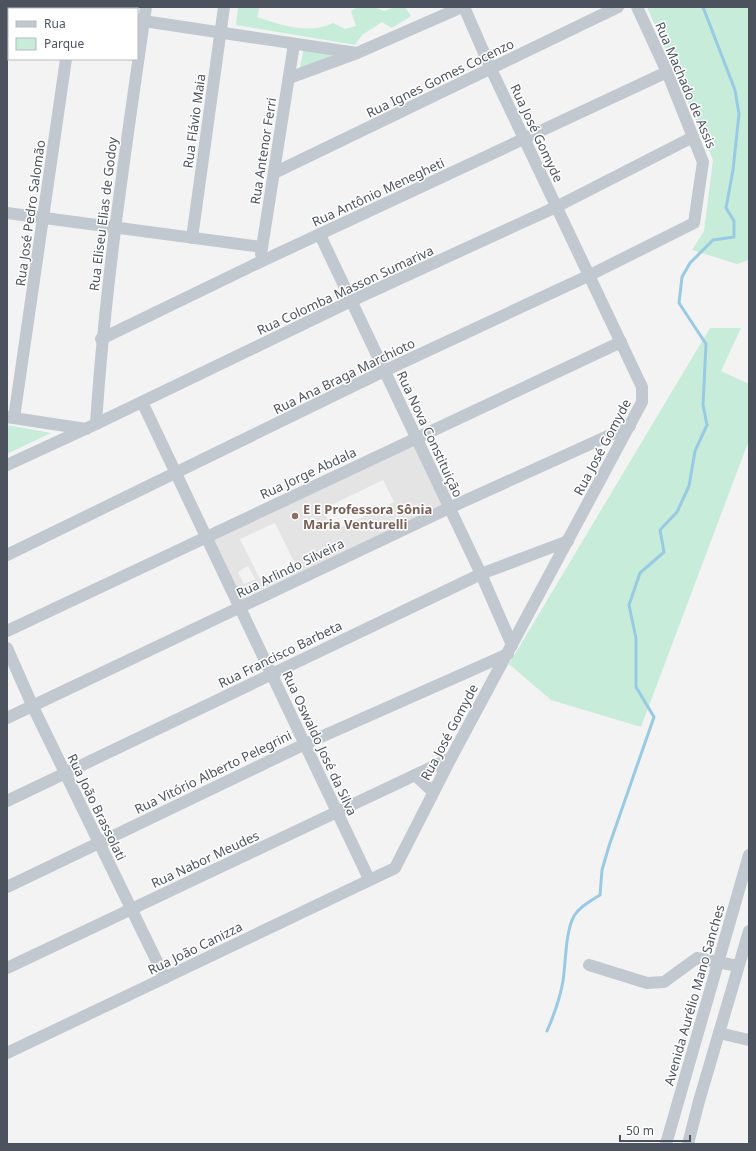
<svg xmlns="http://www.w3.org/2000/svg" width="756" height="1151" font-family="'Noto Sans',sans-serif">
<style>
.education{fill:#e5e4e4;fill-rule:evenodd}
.green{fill:#c7ecda}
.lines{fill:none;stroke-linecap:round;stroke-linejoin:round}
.stream{stroke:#99cae4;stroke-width:3}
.minor{stroke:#c2c8cf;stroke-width:12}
.education-dot{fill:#8d6e63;stroke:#fff;stroke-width:1.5}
.labels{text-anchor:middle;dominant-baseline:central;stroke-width:3;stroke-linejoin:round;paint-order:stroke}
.street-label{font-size:13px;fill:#4c535e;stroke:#fff}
.education-label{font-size:13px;font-weight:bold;fill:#785e54;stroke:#fff;text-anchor:start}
</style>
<rect width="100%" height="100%" fill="#f4f3f3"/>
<!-- education -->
<path class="education" d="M416 443 445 505 240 600 212 541ZM383 480 394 502 333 531 323 509ZM275 523 295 564 261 581 240 539ZM248 566 255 579 244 584 238 572Z"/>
<!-- green -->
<g class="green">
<path d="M238 7H260L257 17C281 25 309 35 333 23L345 29 356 26 351 11C359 4 375 6 384 11L395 7H405L411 16 392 28 382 22 362 35 355 45 236 25Z"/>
<polygon points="647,7 749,7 749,260 737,264 692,250 704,231 713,160"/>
<polygon points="304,48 336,54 299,71"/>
<polygon points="710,328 741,328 721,371 749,384 749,440 641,727 551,700 509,664"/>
<polygon points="7,425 51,433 7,454"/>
</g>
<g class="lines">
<!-- stream -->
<path class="stream" d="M547 1031C554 1015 560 998 563 981 566 962 565 933 574 916 580 906 591 901 600 895L602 870 609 846 654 717 636 687V638L629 605 640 573 664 552 660 530 677 512 689 486 695 451 707 425 703 405 706 344 679 303 682 277 690 263 713 240 734 237V221L726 208 733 170 739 114 735 90 703 7"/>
<!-- minor -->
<g class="minor">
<polyline points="51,7 64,9"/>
<polyline points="74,9 74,7"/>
<polyline points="137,20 357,53"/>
<polyline points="289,78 357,53 462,7"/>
<polyline points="274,173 618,7"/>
<polyline points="7,213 262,247"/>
<polyline points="320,235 481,574 512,645"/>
<polyline points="192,238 224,7"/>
<polyline points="261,254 294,44"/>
<polyline points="101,339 260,262 667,72"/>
<polyline points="142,402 369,879"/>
<polyline points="7,417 86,429"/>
<polyline points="14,418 66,59"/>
<path d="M96 424C105 284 126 146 146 7"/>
<polyline points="7,465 96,424 351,301 556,207 693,137"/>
<polyline points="7,555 384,371 590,275 694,223 703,162 667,72 637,7"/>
<polyline points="7,631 621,342"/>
<polyline points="7,648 33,707 165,978"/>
<polyline points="7,718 449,508 630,426"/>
<polyline points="415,775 433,792"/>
<polyline points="7,801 481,574 568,541"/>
<polyline points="7,887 305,744 508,654"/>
<polyline points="589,965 647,983 664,982 697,958 738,966"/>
<polyline points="7,968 451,758"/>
<polyline points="719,1033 749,1040"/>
<polyline points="7,1053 395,868 451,758 642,402 642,387 491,69 464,7"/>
<polyline points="666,1144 749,855"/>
<polyline points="688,1144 699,1101 749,931"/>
</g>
</g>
<!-- markers -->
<circle class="education-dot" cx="295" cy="516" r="4"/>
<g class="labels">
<!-- street labels -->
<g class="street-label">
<text transform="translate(440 78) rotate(-26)">Rua Ignes Gomes Cocenzo</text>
<text transform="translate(686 85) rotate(67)">Rua Machado de Assis</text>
<text transform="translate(194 121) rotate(-82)">Rua Flávio Maia</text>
<text transform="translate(537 133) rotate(65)">Rua José Gomyde</text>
<text transform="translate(263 151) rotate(-81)">Rua Antenor Ferri</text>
<text transform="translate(378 192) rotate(-25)">Rua Antônio Menegheti</text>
<text transform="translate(30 213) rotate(-82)">Rua José Pedro Salomão</text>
<text transform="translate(103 214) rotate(-83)">Rua Eliseu Elias de Godoy</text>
<text transform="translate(345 290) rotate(-25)">Rua Colomba Masson Sumariva</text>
<text transform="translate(344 376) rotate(-26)">Rua Ana Braga Marchioto</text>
<text transform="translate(430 434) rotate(65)">Rua Nova Constituição</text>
<text transform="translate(602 447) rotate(-62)">Rua José Gomyde</text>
<text transform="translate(308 473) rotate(-25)">Rua Jorge Abdala</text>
<text transform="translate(290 568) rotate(-26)">Rua Arlindo Silveira</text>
<text transform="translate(280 654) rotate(-26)">Rua Francisco Barbeta</text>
<text transform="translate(449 732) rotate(-62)">Rua José Gomyde</text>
<text transform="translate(320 743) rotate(65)">Rua Oswaldo José da Silva</text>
<text transform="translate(213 772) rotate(-26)">Rua Vitório Alberto Pelegrini</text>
<text transform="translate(97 807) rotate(64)">Rua João Brassolati</text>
<text transform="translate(205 859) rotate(-25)">Rua Nabor Meudes</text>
<text transform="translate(195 948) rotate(-26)">Rua João Canizza</text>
<text transform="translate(694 995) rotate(-74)">Avenida Aurélio Mano Sanches</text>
</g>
<!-- education labels -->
<g class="education-label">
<text x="303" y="509">E E Professora Sônia<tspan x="303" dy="15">Maria Venturelli</tspan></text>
</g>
</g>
<!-- border -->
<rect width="756" height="1151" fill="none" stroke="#4c535e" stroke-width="16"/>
<!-- legend -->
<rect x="8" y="8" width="130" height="52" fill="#ffffff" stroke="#b7babf"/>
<rect x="16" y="21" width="20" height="6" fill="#c2c8cf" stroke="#b7babf"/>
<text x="44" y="28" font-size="12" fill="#4c535e">Rua</text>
<rect x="16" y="38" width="20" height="12" fill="#c7ecda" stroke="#b7babf"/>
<text x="44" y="48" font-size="12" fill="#4c535e">Parque</text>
<!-- scale -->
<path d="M620 1135v6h70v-6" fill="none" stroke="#4c535e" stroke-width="2"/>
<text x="626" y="1135" font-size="12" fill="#4c535e" stroke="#ffffff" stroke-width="3" paint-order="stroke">50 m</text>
</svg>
